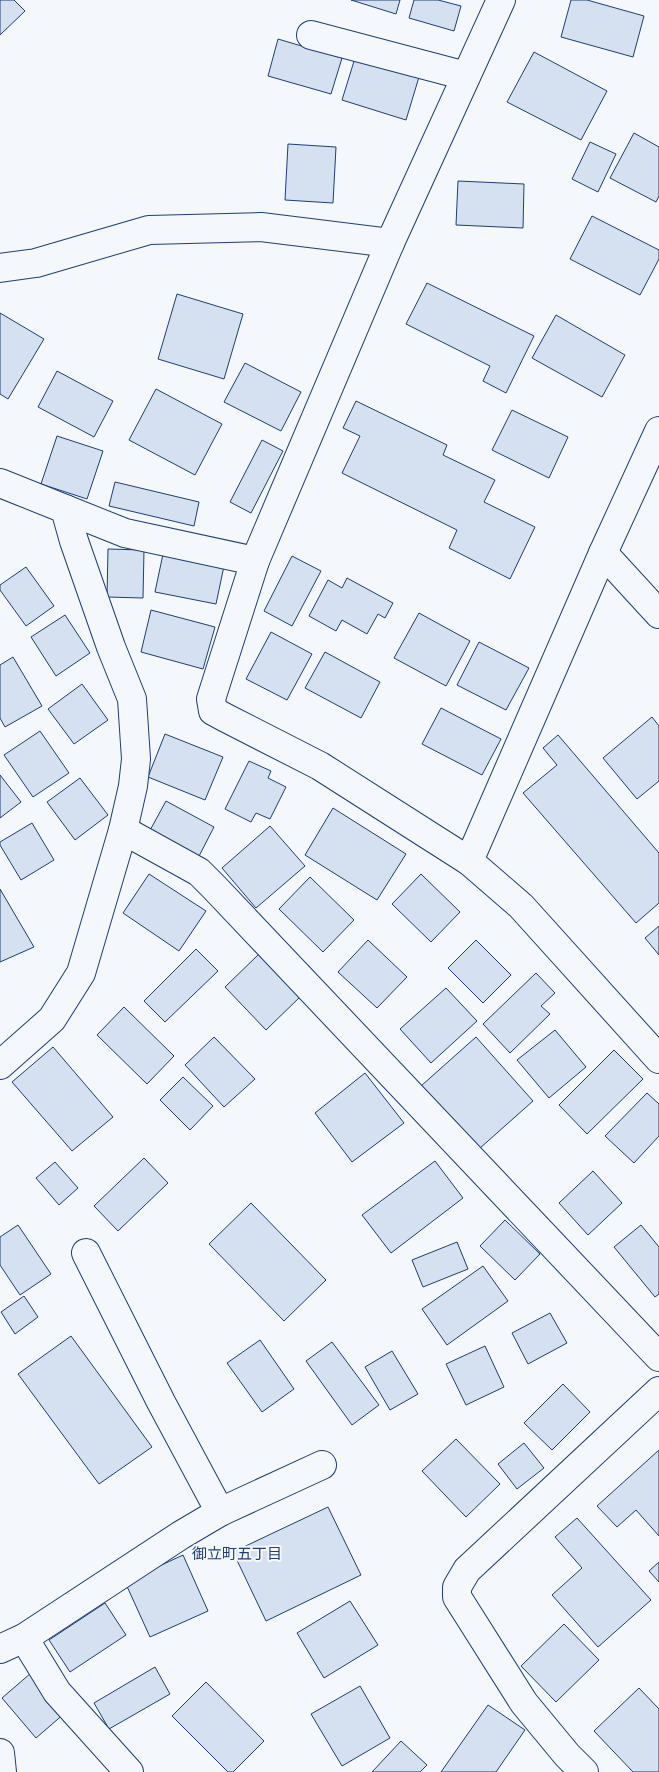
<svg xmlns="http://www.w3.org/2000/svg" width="659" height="1772" font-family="Figtree,'Noto Sans JP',sans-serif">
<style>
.building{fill:#d5e0f0;stroke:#1d3f73}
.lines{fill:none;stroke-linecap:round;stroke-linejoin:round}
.minor-casing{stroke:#1d3f73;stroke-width:30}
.minor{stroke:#f4f7fb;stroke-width:28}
.labels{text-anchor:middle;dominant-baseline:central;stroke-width:4;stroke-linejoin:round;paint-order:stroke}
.neighbourhood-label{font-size:15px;fill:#1d3f73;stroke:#f4f7fb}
</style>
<rect width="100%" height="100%" fill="#f4f7fb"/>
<!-- building -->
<g class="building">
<polygon points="0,0 14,0 25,11 0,35"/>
<polygon points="351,0 400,0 396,14"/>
<polygon points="414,0 438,0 461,6 454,31 409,18"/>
<polygon points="571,0 587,0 644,16 633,57 561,37"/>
<polygon points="278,39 342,58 331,94 268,76"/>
<polygon points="534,52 607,91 581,140 507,102"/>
<polygon points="355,58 419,77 406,120 342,100"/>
<polygon points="634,133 659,147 659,196 656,202 610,178"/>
<polygon points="590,142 616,154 598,192 572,179"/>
<polygon points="288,144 336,147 333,203 285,200"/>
<polygon points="458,181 524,184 523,228 456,225"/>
<polygon points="592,216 659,250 659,259 640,295 570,259"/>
<polygon points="427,283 534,336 506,393 483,381 490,366 406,324"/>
<polygon points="177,294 243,314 224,379 158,359"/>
<polygon points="0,313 44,339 8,399 0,394"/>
<polygon points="556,315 625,355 602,397 532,358"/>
<polygon points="245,363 301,392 281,431 224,402"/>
<polygon points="57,371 113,401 94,437 38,407"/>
<polygon points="156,389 222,424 195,475 129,440"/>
<polygon points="356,401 447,445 443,455 495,480 484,502 535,527 510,579 449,548 457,530 342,473 360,436 343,428"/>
<polygon points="512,410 568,437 549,478 492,450"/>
<polygon points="57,436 103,451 87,499 41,484"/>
<polygon points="262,440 283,451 251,513 230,502"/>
<polygon points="115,482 199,502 194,526 109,506"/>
<polygon points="108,549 144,550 143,598 107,597"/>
<polygon points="163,554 224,566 216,604 155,592"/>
<polygon points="292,556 321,571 292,626 264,611"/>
<polygon points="26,567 54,606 26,626 0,590 0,585"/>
<polygon points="347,578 393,603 385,618 378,614 367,634 342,620 336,631 309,616 328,580 342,588"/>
<polygon points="151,610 215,627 203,669 141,652"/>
<polygon points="419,613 470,641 446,686 394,658"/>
<polygon points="65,615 90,653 56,676 31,637"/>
<polygon points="271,632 312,654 287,700 246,679"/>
<polygon points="479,642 529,668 506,710 457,685"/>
<polygon points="325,652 380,682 361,718 305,688"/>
<polygon points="13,657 42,706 5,727 0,718 0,665"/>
<polygon points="82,684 108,720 74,744 48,709"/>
<polygon points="441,708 501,739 482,775 422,744"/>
<polygon points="652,717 659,726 659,781 637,799 603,758"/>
<polygon points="40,731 69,773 33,797 4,755"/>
<polygon points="165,734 223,757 205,800 148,777"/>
<polygon points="558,735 659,853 659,903 636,923 523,793 557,765 543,748"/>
<polygon points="249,761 271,771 268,778 286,787 270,819 256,813 251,822 225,809"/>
<polygon points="0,775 21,802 0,818"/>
<polygon points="80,778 108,815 75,840 47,802"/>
<polygon points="166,801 214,827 197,860 148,834"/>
<polygon points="333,808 406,854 377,900 305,855"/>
<polygon points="32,823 54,860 21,880 0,845 0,842"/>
<polygon points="270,826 305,866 256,908 222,868"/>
<polygon points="149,874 206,911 179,951 123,913"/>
<polygon points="421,874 460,912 431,942 392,904"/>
<polygon points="310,877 354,920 323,952 279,909"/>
<polygon points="0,889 34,947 0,962"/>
<polygon points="659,926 659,955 645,938"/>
<polygon points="368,940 407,977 377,1008 338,972"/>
<polygon points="476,940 511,975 483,1003 448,968"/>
<polygon points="196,949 218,971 165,1022 144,1001"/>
<polygon points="259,954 301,996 266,1030 225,987"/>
<polygon points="536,973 555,993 541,1006 550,1014 510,1053 483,1024"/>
<polygon points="446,988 477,1021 431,1063 400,1029"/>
<polygon points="124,1007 174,1056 147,1084 97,1035"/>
<polygon points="555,1030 586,1067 549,1098 517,1060"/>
<polygon points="214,1037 255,1079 224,1107 185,1065"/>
<polygon points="476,1037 533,1101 479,1149 421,1086"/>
<polygon points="53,1047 113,1117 72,1151 12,1082"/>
<polygon points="614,1050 643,1079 587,1134 559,1105"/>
<polygon points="365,1073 404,1123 352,1162 315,1113"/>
<polygon points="183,1077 213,1106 190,1130 160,1100"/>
<polygon points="647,1093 659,1104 659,1136 634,1163 605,1136"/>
<polygon points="144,1158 168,1183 118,1231 94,1206"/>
<polygon points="435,1161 463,1198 391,1253 362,1215"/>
<polygon points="55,1162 78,1188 59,1205 36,1178"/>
<polygon points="593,1171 622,1203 588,1235 559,1203"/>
<polygon points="251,1203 326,1280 284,1321 209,1244"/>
<polygon points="505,1220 540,1254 515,1280 480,1246"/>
<polygon points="18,1225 51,1274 20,1295 0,1265 0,1237"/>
<polygon points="641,1225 659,1247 659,1294 655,1297 614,1247"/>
<polygon points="457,1242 468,1269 423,1287 412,1260"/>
<polygon points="483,1266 508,1301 447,1345 422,1309"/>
<polygon points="24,1296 38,1317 15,1334 1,1312"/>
<polygon points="550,1313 567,1343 528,1364 512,1333"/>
<polygon points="71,1336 152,1447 99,1484 18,1374"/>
<polygon points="260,1340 294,1389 262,1412 227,1363"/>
<polygon points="332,1342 379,1405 352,1425 306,1361"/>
<polygon points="485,1346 504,1387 466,1405 446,1364"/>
<polygon points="392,1351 418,1394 390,1410 365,1367"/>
<polygon points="563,1384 590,1412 552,1450 524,1423"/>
<polygon points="456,1439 500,1484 466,1517 422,1471"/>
<polygon points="524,1443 544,1468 517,1489 498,1464"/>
<polygon points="659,1450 659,1536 636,1510 617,1527 597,1506"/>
<polygon points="328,1507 361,1575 266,1621 233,1552"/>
<polygon points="577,1518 651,1600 598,1647 552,1595 582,1568 555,1537"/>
<polygon points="183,1555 208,1611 150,1637 125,1582"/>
<polygon points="659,1562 659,1582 649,1571"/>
<polygon points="350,1601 378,1645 324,1678 297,1633"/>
<polygon points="105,1603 126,1635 70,1672 49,1640"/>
<polygon points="564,1624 599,1660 556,1702 521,1666"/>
<polygon points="155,1667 170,1694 109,1729 94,1703"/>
<polygon points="31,1673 65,1713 36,1738 2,1698"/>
<polygon points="206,1682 264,1741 233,1772 228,1772 172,1716"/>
<polygon points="360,1686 390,1738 342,1766 311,1714"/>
<polygon points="639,1688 659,1709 659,1772 633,1772 594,1731"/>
<polygon points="488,1705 525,1730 496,1772 441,1772"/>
<polygon points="401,1741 427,1765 420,1772 372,1772"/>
</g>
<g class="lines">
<!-- minor casing -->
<g class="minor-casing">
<g id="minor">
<polyline points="501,0 390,243 255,561 211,699 213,711 226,718 320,766 469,861 521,906 659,1059"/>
<polyline points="311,35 466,76"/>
<polyline points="0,268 36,263 149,230 261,227 390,243"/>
<polyline points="0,483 65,509 74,541 111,647 132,699 136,759 133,786 123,830 81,973 52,1019 0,1065"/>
<polyline points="65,509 125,533 255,561"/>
<polyline points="603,553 659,614"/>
<polyline points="123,830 199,872 214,887 659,1357"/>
<polyline points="469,861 603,553 659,431"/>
<polyline points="86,1253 161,1402 220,1512"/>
<polyline points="24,1638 57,1692 129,1772"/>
<polyline points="0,1649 24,1638 181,1535 220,1512 322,1465"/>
<polyline points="0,1753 2,1772"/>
<polyline points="584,1772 567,1755 524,1703 457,1597 457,1587 467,1570 659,1391"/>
</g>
</g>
<!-- minor -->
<use href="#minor" class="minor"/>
</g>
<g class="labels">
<!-- neighbourhood labels -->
<g class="neighbourhood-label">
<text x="237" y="1554">御立町五丁目</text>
</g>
</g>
</svg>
